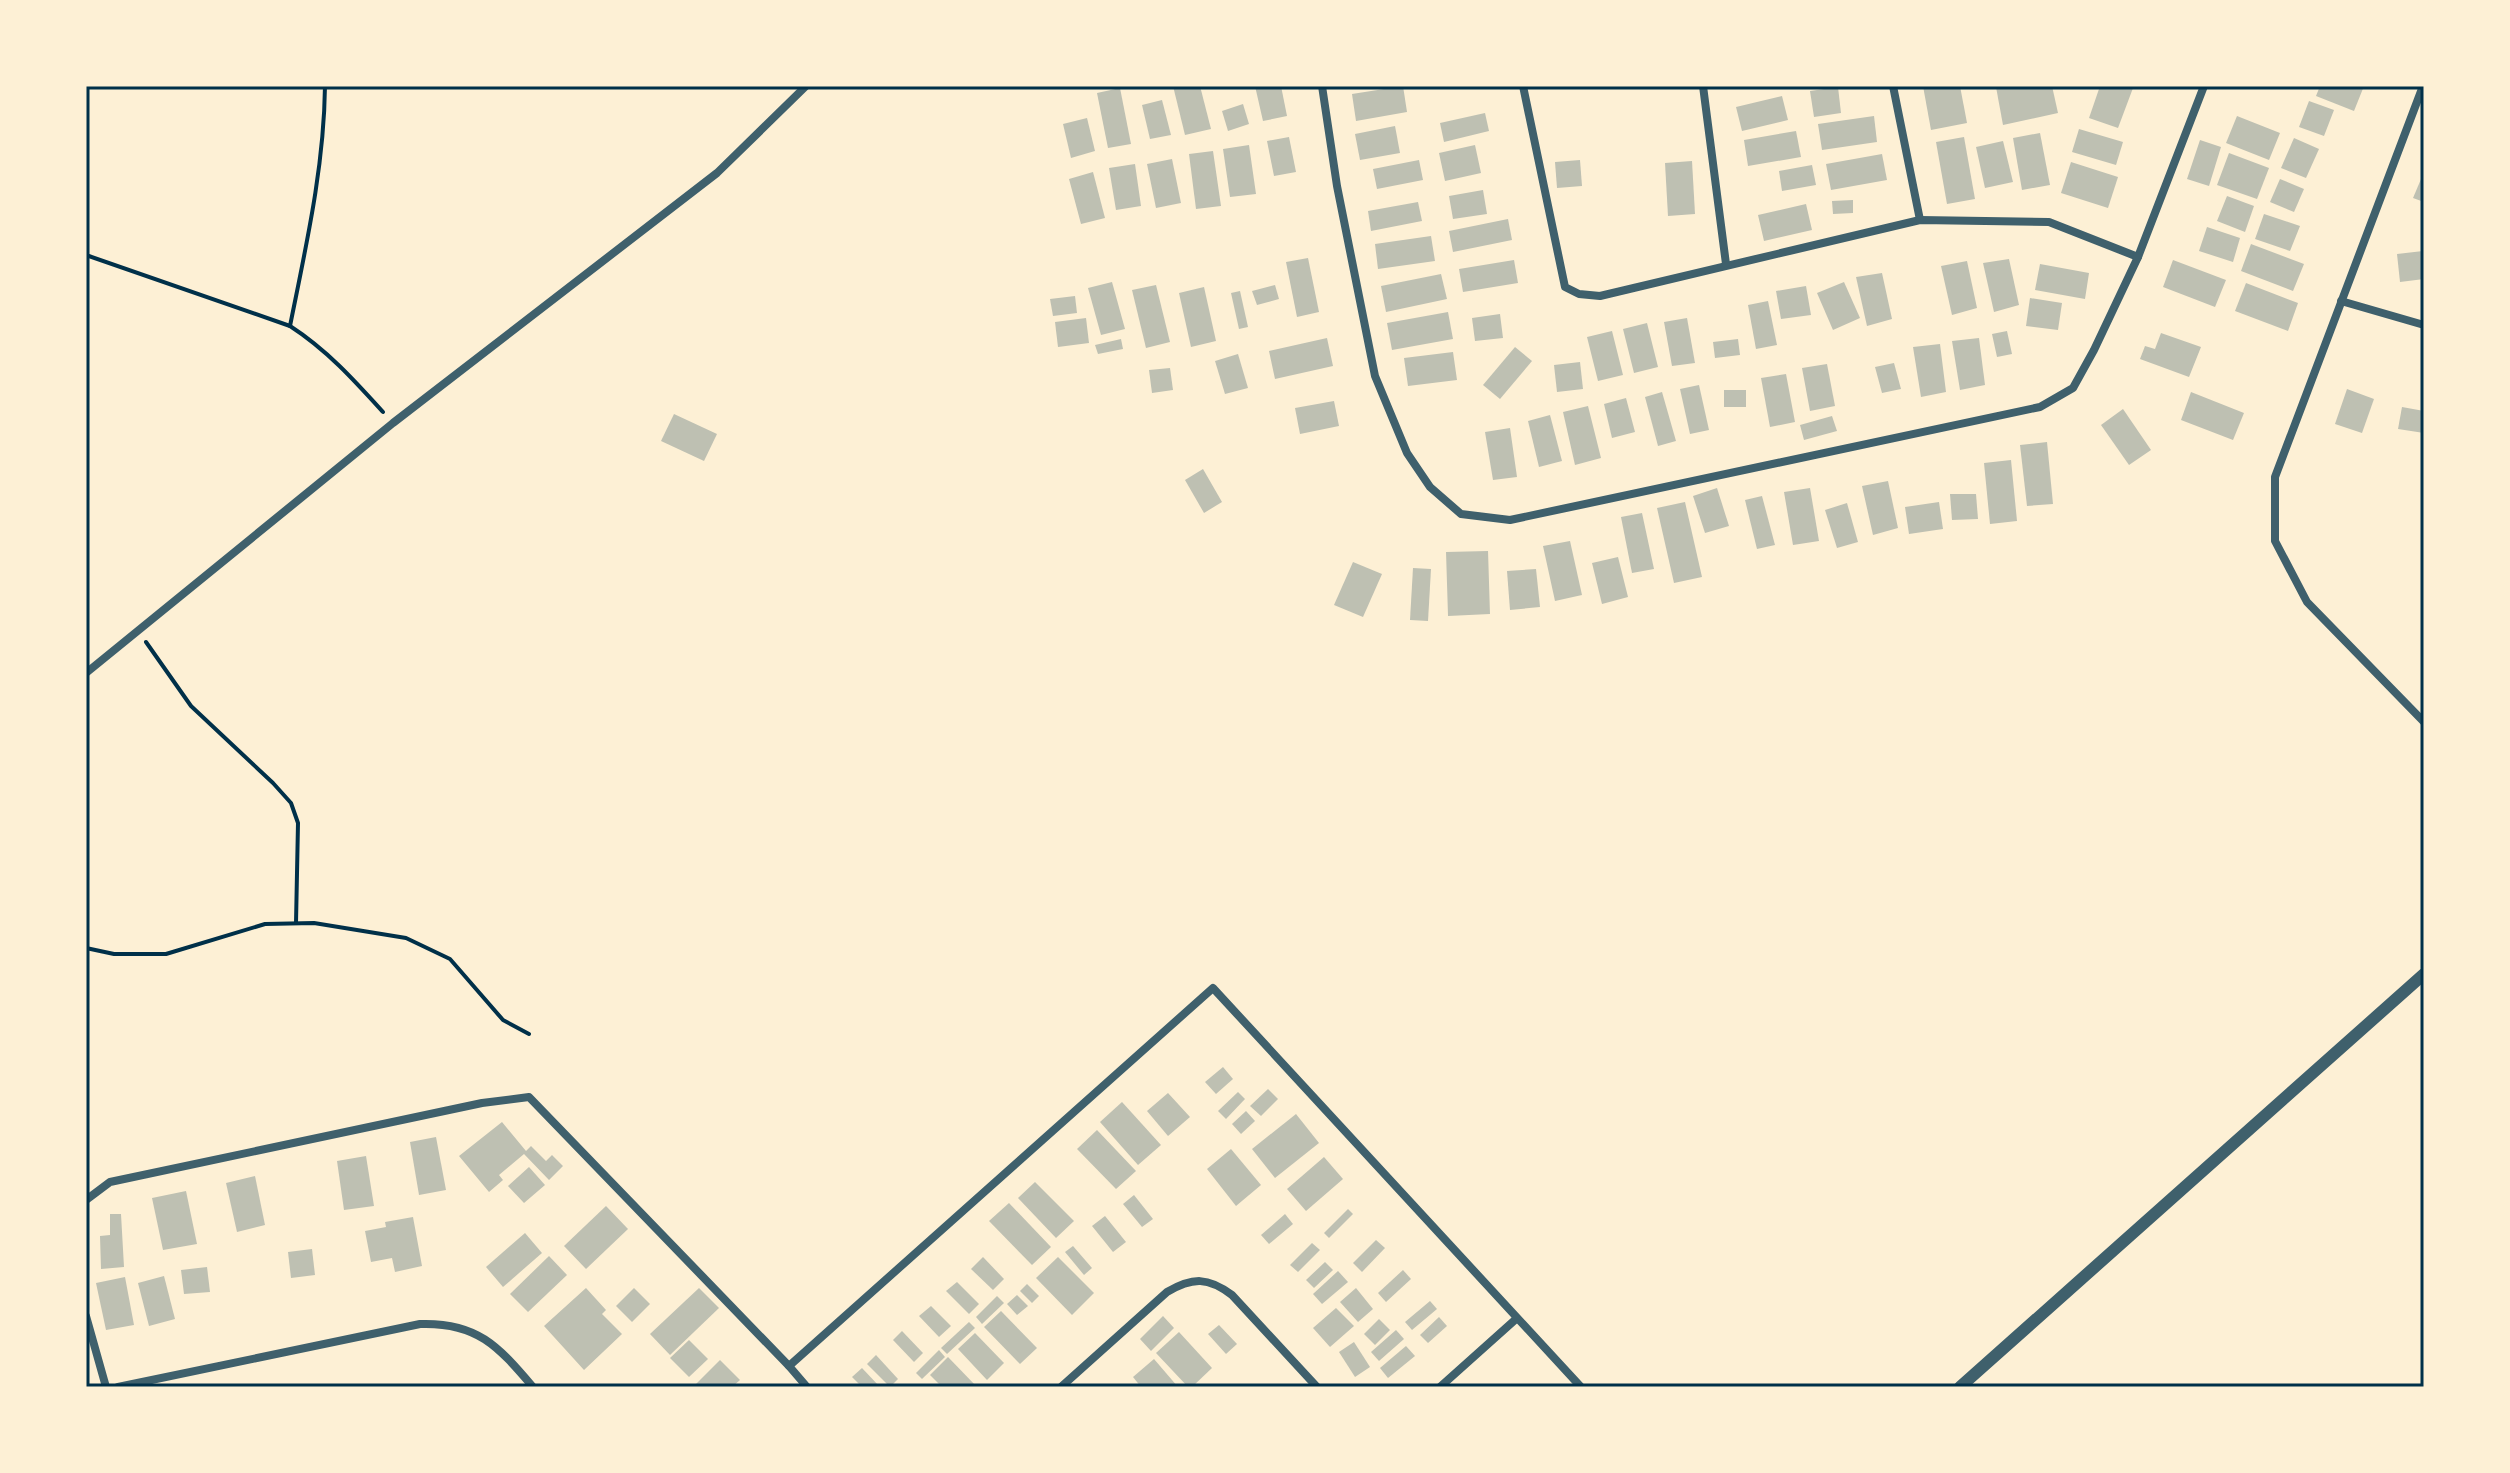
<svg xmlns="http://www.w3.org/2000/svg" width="2510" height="1473" font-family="Quicksand,sans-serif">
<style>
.building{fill:#bec0b2}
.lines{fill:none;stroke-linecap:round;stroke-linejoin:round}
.path{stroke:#003049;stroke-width:4}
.minor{stroke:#3f606c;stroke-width:8}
.tertiary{stroke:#3f606c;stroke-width:12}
.neatline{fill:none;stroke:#003049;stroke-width:3}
</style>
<rect width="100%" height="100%" fill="#fdf0d5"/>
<!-- building -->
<g class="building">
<polygon points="1173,86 1200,86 1211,129 1185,135"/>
<polygon points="1255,86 1281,86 1287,116 1263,121"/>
<polygon points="1403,86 1407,112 1356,121 1352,94"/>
<polygon points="1923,86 1960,86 1967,123 1931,130"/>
<polygon points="2001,86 2052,86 2058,113 2003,125 1996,87"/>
<polygon points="2100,86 2126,86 2133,88 2118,128 2089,118"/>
<polygon points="2320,86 2364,86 2354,111 2316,96"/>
<polygon points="1838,87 1841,113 1814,117 1810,91"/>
<polygon points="1120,88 1131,144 1108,148 1097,93"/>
<polygon points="1782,96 1788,120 1742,131 1736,107"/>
<polygon points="1162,100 1171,135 1150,139 1142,105"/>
<polygon points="2309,101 2334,110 2324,136 2299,127"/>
<polygon points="1243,104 1249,124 1228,131 1222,111"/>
<polygon points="1485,113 1489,131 1444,142 1440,123"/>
<polygon points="1874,116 1877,142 1822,150 1818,124"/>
<polygon points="2237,116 2280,133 2269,160 2226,143"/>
<polygon points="1087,118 1095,151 1071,158 1063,124"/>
<polygon points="1395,126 1400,153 1360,160 1355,134"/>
<polygon points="2079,129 2123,142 2116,165 2072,152"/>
<polygon points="1796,131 1801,157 1748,166 1744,140"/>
<polygon points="2040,133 2050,185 2022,190 2013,138"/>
<polygon points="1289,137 1296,172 1274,176 1267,141"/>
<polygon points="1964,137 1975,199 1947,204 1936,142"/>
<polygon points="2294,138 2319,149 2306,178 2281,168"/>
<polygon points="2200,140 2221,147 2209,186 2187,179"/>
<polygon points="2003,141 2013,182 1985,188 1976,147"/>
<polygon points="1249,145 1256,194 1230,197 1223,149"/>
<polygon points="1475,145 1481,173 1445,181 1439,153"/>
<polygon points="1213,151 1221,206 1196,209 1189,154"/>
<polygon points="2229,153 2269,168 2257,199 2217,185"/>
<polygon points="1882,154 1887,180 1831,190 1826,164"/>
<polygon points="1172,159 1181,203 1156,208 1147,164"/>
<polygon points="1419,160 1423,180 1377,189 1373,169"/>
<polygon points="1580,160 1582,186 1557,188 1555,162"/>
<polygon points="1692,161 1695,214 1668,216 1665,163"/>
<polygon points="2071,162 2118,177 2108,208 2061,193"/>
<polygon points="1135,164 1141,206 1116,210 1109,168"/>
<polygon points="1812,165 1816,185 1782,191 1779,171"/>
<polygon points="1093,172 1105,218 1081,224 1069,179"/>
<polygon points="2424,172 2424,202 2413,198"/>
<polygon points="2280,179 2304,189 2294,212 2270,202"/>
<polygon points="1483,190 1487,214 1453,219 1449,196"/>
<polygon points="2227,196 2254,206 2245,232 2217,221"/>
<polygon points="1853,200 1853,213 1833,214 1832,201"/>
<polygon points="1418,202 1422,221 1371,231 1368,211"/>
<polygon points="1806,204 1812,230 1764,241 1758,215"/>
<polygon points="2264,214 2300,226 2290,251 2255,239"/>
<polygon points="1508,219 1512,240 1453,252 1449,231"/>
<polygon points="2207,227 2240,238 2233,262 2199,251"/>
<polygon points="1431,236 1435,261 1378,269 1375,244"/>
<polygon points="2251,244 2304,264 2293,291 2241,271"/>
<polygon points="2423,251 2424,279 2400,282 2397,254"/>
<polygon points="1308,258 1319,312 1297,317 1286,262"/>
<polygon points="2009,259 2019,305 1994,312 1983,263"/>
<polygon points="1514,260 1518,283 1463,292 1459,269"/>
<polygon points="2173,260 2226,280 2215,307 2163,287"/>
<polygon points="1967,261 1977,308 1952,315 1941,266"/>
<polygon points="2040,264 2089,273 2085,299 2035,290"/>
<polygon points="1882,273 1892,319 1867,326 1856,277"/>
<polygon points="1441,274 1447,299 1386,312 1381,286"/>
<polygon points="1112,282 1125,329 1101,335 1088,288"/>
<polygon points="1844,282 1860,318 1833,330 1817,293"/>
<polygon points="2246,283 2298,303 2288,331 2235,311"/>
<polygon points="1156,285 1170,342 1146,348 1132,290"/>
<polygon points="1275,285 1279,299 1257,305 1252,291"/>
<polygon points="1806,286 1811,315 1781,319 1776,291"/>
<polygon points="1204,287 1216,341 1191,347 1179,293"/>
<polygon points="1240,291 1248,327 1239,329 1231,293"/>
<polygon points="1075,296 1077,313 1053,316 1050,299"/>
<polygon points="2030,298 2062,303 2058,330 2026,326"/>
<polygon points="1768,301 1777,345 1756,349 1748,305"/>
<polygon points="1448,312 1453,339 1392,350 1387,323"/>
<polygon points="1500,314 1503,338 1475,341 1472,318"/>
<polygon points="1086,318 1089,343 1058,347 1055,322"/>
<polygon points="1687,318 1695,363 1672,366 1664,322"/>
<polygon points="1647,323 1658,367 1634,373 1623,329"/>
<polygon points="1612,331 1623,375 1598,381 1587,337"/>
<polygon points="2007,331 2012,354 1997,357 1992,334"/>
<polygon points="2161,333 2201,347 2189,377 2140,359 2145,346 2155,349"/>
<polygon points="1327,338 1333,366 1275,379 1269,351"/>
<polygon points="1979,338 1985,385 1960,390 1952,341"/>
<polygon points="1121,339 1123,349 1098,354 1095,345"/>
<polygon points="1738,339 1740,355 1715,358 1713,342"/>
<polygon points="1940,344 1946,392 1921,397 1913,347"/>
<polygon points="1515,347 1532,361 1500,399 1483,385"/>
<polygon points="1453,352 1457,380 1408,386 1404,358"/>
<polygon points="1238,354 1248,388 1225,394 1215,361"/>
<polygon points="1580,362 1583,389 1557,392 1554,365"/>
<polygon points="1894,363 1901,389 1882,393 1875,367"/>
<polygon points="1827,364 1835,406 1810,411 1802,368"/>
<polygon points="1170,368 1173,390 1152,393 1149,370"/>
<polygon points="1786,374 1795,422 1770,427 1761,378"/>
<polygon points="1699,385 1709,430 1690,434 1680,389"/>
<polygon points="2347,389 2374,399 2362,433 2335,424"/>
<rect x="1724" y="390" width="22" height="17"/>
<polygon points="1662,392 1676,441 1658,446 1645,397"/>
<polygon points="2191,392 2244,413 2233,440 2181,420"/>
<polygon points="1626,398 1635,432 1612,438 1604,404"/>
<polygon points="1334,401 1339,426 1300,434 1295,408"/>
<polygon points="1588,406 1601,458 1575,465 1563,412"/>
<polygon points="2402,407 2424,411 2424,433 2398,429"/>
<polygon points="2123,409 2151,450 2129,465 2101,425"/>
<polygon points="674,414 717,434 704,461 661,441"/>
<polygon points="1550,415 1562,461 1539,467 1528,421"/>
<polygon points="1832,416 1837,431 1804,440 1800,425"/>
<polygon points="1510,428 1517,477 1493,480 1485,432"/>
<polygon points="2047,442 2053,504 2027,506 2020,445"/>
<polygon points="2011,460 2017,521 1990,524 1984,463"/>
<polygon points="1203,469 1222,502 1204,513 1185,480"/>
<polygon points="1888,481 1898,528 1873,535 1862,486"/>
<polygon points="1717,488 1729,526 1705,533 1693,496"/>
<polygon points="1810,488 1819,541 1793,545 1784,492"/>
<polygon points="1950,494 1976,494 1978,519 1952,520"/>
<polygon points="1762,496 1775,545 1757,549 1745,500"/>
<polygon points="1685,502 1702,577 1674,583 1657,508"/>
<polygon points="1939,502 1943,529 1909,534 1905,507"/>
<polygon points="1847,503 1858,542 1837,548 1825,510"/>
<polygon points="1642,513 1654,569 1632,573 1621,517"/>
<polygon points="1570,541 1582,595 1555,601 1543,546"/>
<polygon points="1488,551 1490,614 1448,616 1446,552"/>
<polygon points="1618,557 1628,597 1602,604 1592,563"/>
<polygon points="1353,562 1382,574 1363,617 1334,605"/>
<polygon points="1413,568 1431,569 1428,621 1410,620"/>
<polygon points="1536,569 1540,607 1510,610 1507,571"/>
<polygon points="1223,1067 1233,1079 1216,1094 1205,1082"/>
<polygon points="1268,1089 1278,1099 1261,1116 1250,1106"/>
<polygon points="1238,1092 1245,1099 1226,1119 1218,1111"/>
<polygon points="1168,1093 1190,1117 1168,1136 1147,1111"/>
<polygon points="1122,1102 1161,1145 1138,1165 1100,1122"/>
<polygon points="1246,1111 1255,1121 1241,1134 1232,1124"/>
<polygon points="1296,1114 1319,1143 1275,1178 1252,1149"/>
<polygon points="502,1122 526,1151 531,1146 546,1161 552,1155 563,1166 549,1180 524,1154 499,1175 503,1180 489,1192 459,1156"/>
<polygon points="1097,1130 1136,1171 1116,1189 1077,1149"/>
<polygon points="436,1137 446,1190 419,1195 410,1142"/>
<polygon points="1231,1149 1261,1185 1236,1206 1207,1169"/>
<polygon points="366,1156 374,1206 344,1210 337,1161"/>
<polygon points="1324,1157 1343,1179 1306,1211 1287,1189"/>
<polygon points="529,1167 545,1185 524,1203 508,1186"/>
<polygon points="255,1176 265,1225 237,1232 226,1183"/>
<polygon points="1035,1182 1074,1221 1056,1238 1018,1198"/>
<polygon points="186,1191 197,1244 163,1250 152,1198"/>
<polygon points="1134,1195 1153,1219 1142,1227 1123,1204"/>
<polygon points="1009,1203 1051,1247 1032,1265 989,1221"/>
<polygon points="606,1206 628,1229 586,1269 564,1246"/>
<polygon points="1348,1209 1353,1214 1329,1238 1324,1233"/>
<polygon points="110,1214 121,1214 124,1267 101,1269 100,1236 110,1235"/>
<polygon points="1285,1214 1293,1224 1269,1244 1261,1235"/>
<polygon points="1105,1216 1126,1242 1113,1252 1092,1226"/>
<polygon points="413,1217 422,1266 395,1272 392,1258 371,1262 365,1231 386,1227 385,1222"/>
<polygon points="525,1233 542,1253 503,1287 486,1267"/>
<polygon points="1376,1240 1385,1248 1362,1272 1353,1263"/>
<polygon points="1312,1243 1320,1250 1298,1272 1290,1265"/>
<polygon points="1073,1246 1092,1268 1084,1275 1065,1252"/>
<polygon points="312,1249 315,1275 291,1278 288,1252"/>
<polygon points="549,1256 567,1275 528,1312 510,1294"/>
<polygon points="983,1257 1004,1279 993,1290 971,1269"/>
<polygon points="1058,1257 1094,1293 1072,1315 1036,1278"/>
<polygon points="1325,1262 1333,1270 1314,1288 1306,1280"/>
<polygon points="207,1267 210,1292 184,1294 181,1270"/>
<polygon points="1403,1270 1411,1279 1386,1302 1378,1293"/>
<polygon points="1338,1271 1348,1282 1322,1304 1313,1294"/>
<polygon points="164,1276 175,1319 149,1326 138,1283"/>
<polygon points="125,1277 134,1325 106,1330 96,1283"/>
<polygon points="957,1282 979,1304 969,1314 946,1291"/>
<polygon points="1027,1284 1039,1296 1032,1303 1020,1291"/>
<polygon points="586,1288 606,1310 602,1314 622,1334 584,1370 544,1326"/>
<polygon points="634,1288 650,1304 632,1322 616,1306"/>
<polygon points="699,1288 719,1308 670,1355 650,1334"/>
<polygon points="1356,1288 1373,1309 1358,1322 1340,1302"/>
<polygon points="1017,1295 1028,1306 1017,1315 1007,1304"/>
<polygon points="997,1296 1004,1303 982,1324 976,1317"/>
<polygon points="1430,1301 1437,1309 1412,1330 1405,1322"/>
<polygon points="931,1306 951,1326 939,1337 919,1316"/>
<polygon points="1336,1308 1354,1326 1330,1347 1313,1328"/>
<polygon points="1001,1311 1037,1348 1020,1364 984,1327"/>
<polygon points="1163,1316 1174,1328 1151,1351 1140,1339"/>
<polygon points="1439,1317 1447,1326 1428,1343 1420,1335"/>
<polygon points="1379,1319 1390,1330 1375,1345 1364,1334"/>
<polygon points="969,1322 975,1328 947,1354 941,1348"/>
<polygon points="1219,1325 1237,1344 1226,1354 1208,1334"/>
<polygon points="1396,1330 1404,1339 1379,1361 1371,1352"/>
<polygon points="902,1331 923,1353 914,1362 893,1340"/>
<polygon points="1179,1332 1212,1368 1192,1387 1188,1387 1156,1353"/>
<polygon points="975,1333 1004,1363 987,1380 958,1349"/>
<polygon points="689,1340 708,1359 689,1377 670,1358"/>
<polygon points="1354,1342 1370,1367 1355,1377 1339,1352"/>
<polygon points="1406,1346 1415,1356 1388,1378 1380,1368"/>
<polygon points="939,1350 945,1357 922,1379 916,1373"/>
<polygon points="876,1355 898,1379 890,1387 867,1364"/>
<polygon points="948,1357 977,1387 942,1387 930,1375"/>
<polygon points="1154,1359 1178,1387 1141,1387 1133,1377"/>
<polygon points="720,1360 740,1380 732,1387 697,1387 695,1385"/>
<polygon points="862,1368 880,1387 862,1387 852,1377"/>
</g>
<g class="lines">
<!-- path -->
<g class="path">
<path d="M86 255 290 326C327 350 354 380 383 412"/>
<path d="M290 326C306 246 324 168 325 86"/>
<polyline points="146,642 191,706 273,783 291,803 298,823 296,923"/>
<polyline points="86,948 114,954 166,954 265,924 314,923 406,938 450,959 503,1020 529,1034"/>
</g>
<!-- minor -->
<g class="minor">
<polyline points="1322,86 1337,186 1375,376 1407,453 1430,487 1461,514 1510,520 2040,407 2073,388 2094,350 2138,257 2204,86"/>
<polyline points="1523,86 1565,287 1579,294 1600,296 1920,220 2049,222 2138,257"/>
<polyline points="1703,86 1726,264"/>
<polyline points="1893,86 1920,220"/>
<polyline points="2423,86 2275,477 2275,541 2307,602 2424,722"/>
<polyline points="2341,301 2424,325"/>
<polyline points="86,673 393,423 717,173 806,86"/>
<polyline points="86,1200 110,1182 482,1103 529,1097 789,1366"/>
<polyline points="86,1316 106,1387"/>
<path d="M118 1387 420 1324C477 1322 498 1346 533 1387"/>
<polyline points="807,1387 789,1366 1213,988 1581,1387"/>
<path d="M1061 1387 1167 1292C1193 1277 1208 1277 1232 1295L1317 1387"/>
<polyline points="1440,1387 1516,1319"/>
</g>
<!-- tertiary -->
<polyline class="tertiary" points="1960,1387 2424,974"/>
</g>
<!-- border -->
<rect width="2510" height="1473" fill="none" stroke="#fdf0d5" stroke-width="176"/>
<rect x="88" y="88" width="2334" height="1297" class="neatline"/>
</svg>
